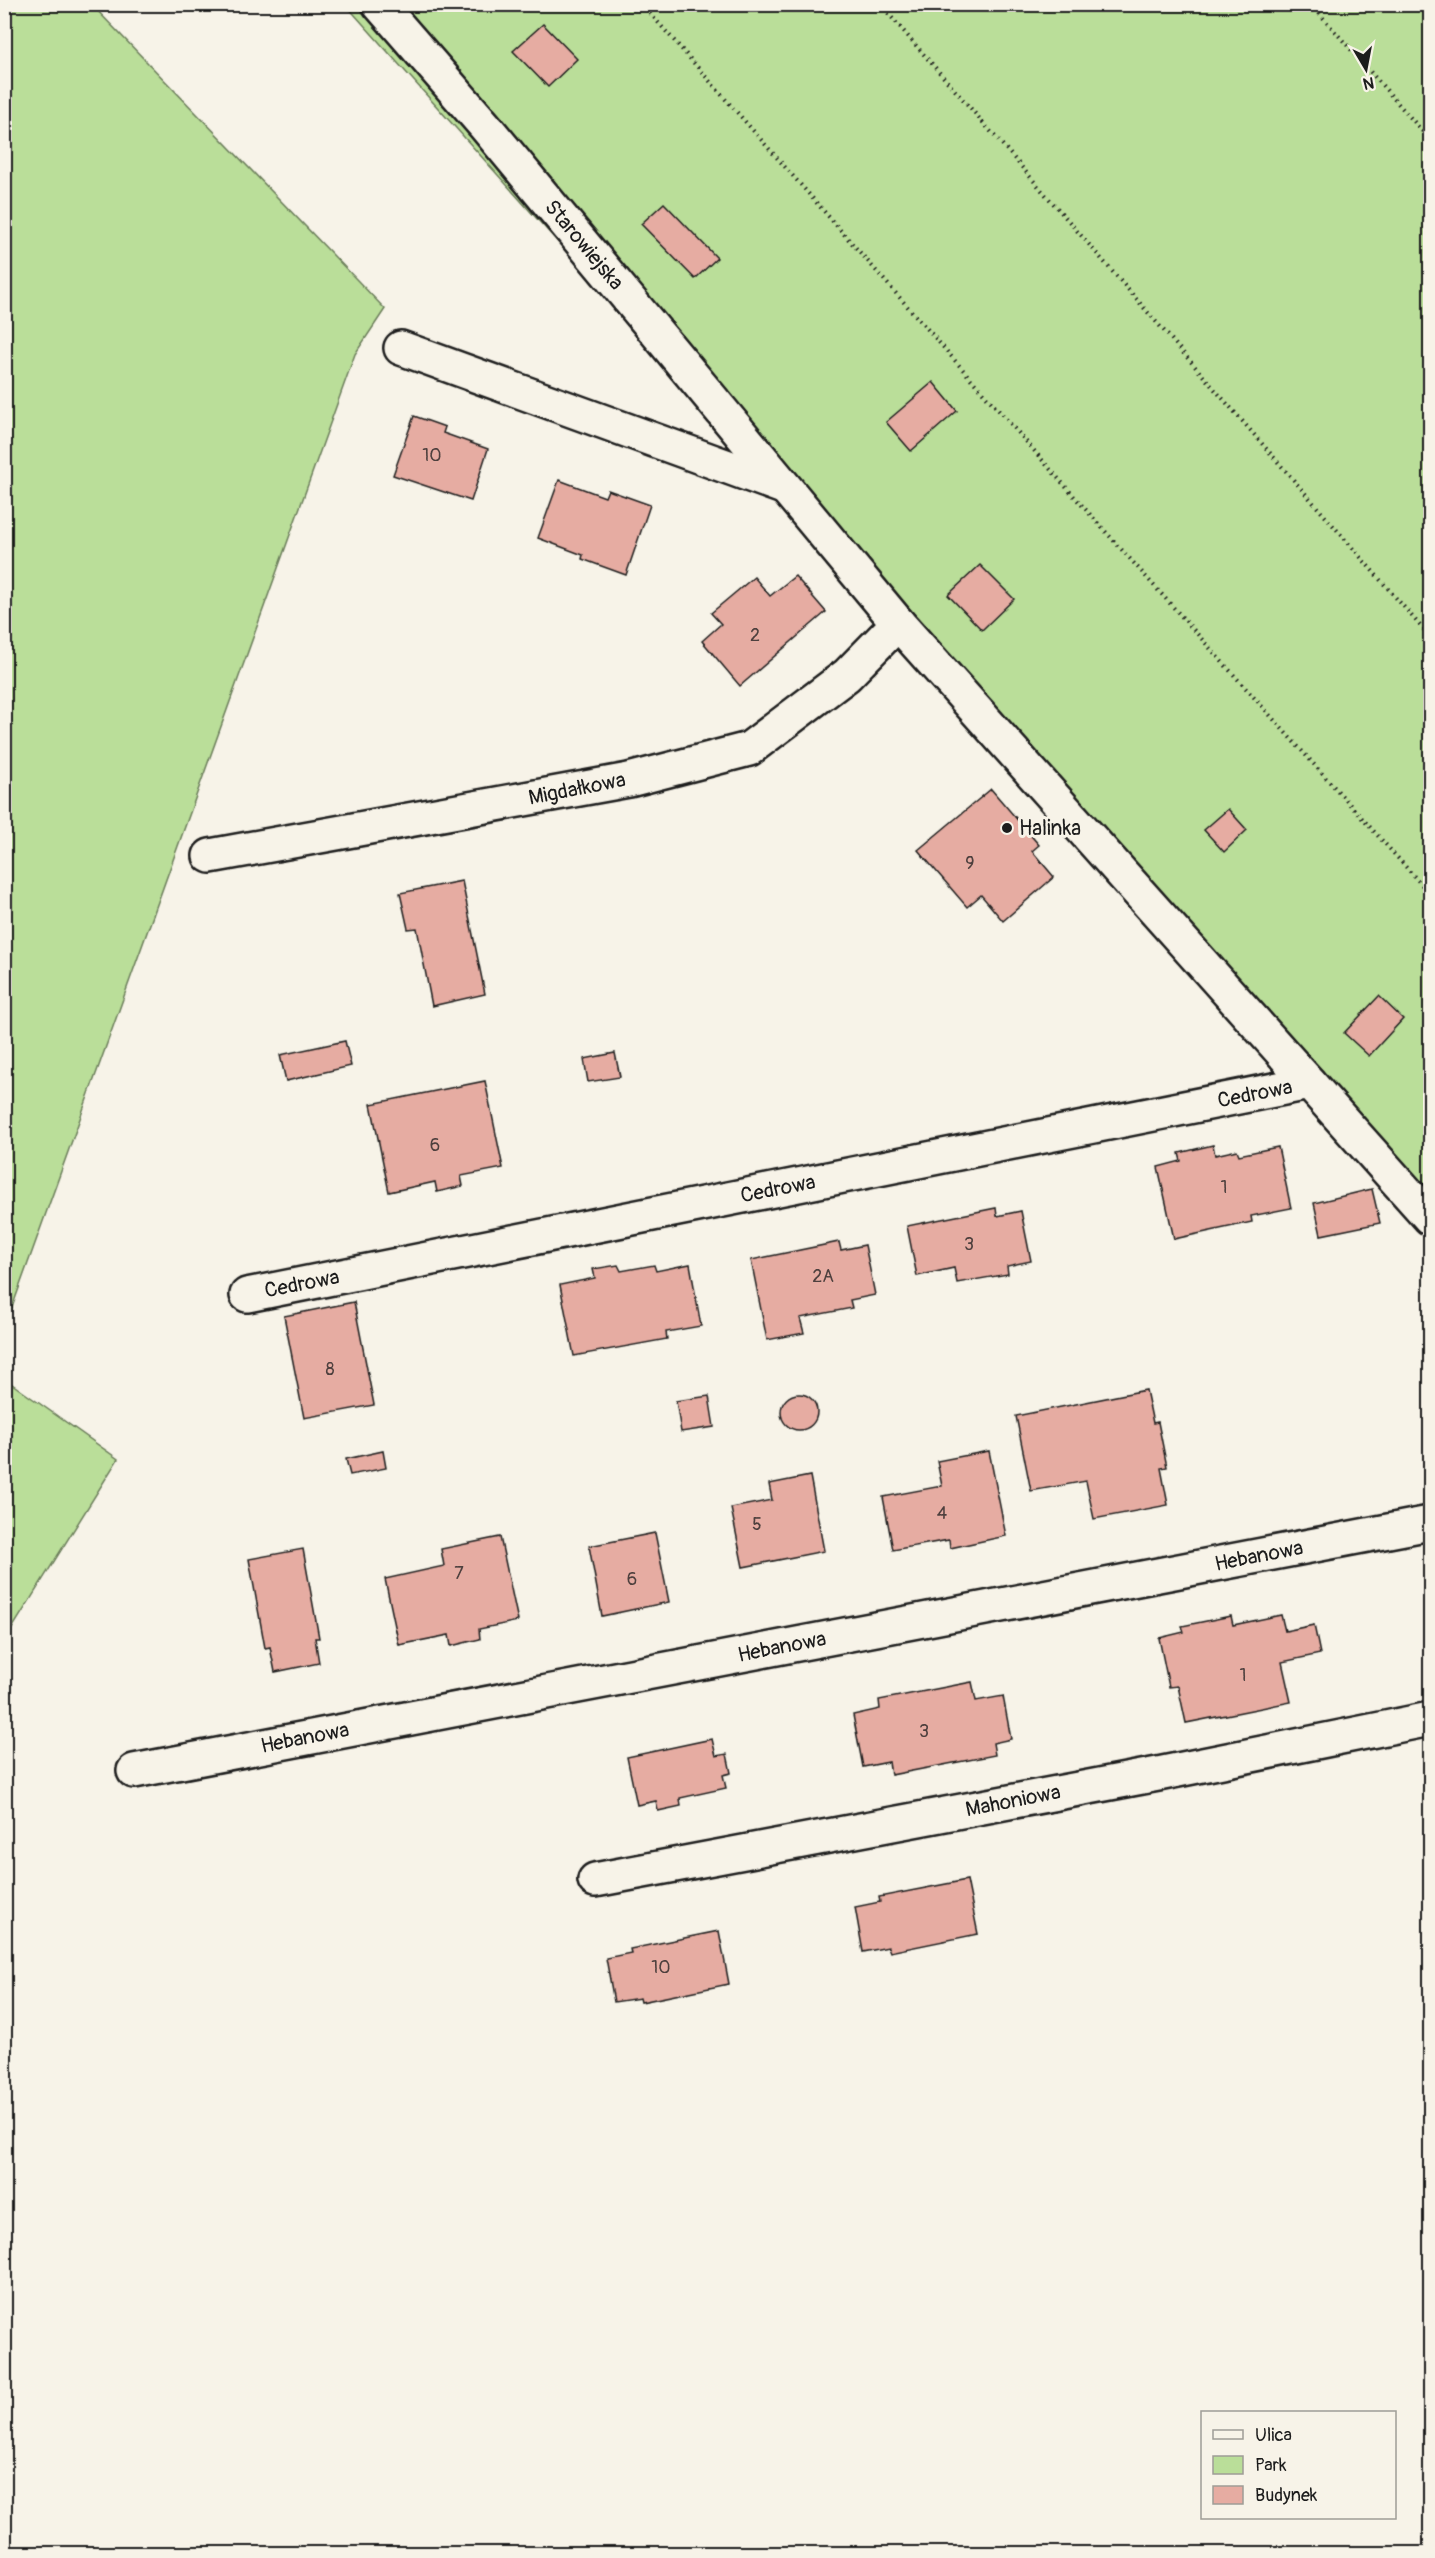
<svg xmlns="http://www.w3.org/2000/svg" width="1435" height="2558" font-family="Pangolin,sans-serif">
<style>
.green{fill:#bade99;stroke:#6b7d5a;stroke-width:1.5}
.building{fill:#e6aca2;stroke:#1c1c1c;stroke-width:1.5}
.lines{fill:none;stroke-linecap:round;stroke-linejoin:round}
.minor-casing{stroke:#1c1c1c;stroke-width:38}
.path{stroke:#1c1c1c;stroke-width:4;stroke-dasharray:1.5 4.5;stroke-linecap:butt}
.minor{stroke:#f7f3e8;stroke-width:33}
.poi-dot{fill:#1c1c1c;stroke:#f7f3e8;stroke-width:2}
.labels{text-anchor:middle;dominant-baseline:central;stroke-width:6;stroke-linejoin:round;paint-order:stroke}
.number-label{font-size:18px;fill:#4e403e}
.street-label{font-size:21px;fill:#1c1c1c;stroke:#f7f3e8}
.poi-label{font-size:21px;fill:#1c1c1c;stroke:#f7f3e8;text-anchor:start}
</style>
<rect width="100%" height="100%" fill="#f7f3e8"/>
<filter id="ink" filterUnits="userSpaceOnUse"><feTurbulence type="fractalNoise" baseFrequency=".0167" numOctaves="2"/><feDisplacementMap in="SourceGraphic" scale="12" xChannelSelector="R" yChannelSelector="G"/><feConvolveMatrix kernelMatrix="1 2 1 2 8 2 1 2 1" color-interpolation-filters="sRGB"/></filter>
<g filter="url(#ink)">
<!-- green -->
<g class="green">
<polygon points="5,4 92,5 385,309 355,354 5,1327"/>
<polygon points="346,5 1430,5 1430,1216 1309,1083"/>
<polygon points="5,1379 118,1459 5,1640"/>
</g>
<!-- building -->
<g class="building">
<polygon points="543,24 577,59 548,87 513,51"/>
<polygon points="664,203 717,258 695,279 641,224"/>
<polygon points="933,382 957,411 911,451 886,422"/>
<polygon points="414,416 445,427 443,433 488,449 471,501 393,475"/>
<polygon points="559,480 605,497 608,490 650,505 626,575 582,559 583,555 538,538"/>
<polygon points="980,565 1014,599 982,630 948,595"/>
<polygon points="795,576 826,612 740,686 702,641 721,624 711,613 754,577 770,596"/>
<polygon points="991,789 1039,845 1032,851 1054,877 1003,921 981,895 967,907 918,850"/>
<polygon points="1228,809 1247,830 1224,852 1204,830"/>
<polygon points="462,881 485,994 432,1006 417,928 408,929 400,893"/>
<polygon points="1379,996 1403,1019 1369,1056 1344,1033"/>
<polygon points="345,1041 351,1066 286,1081 280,1055"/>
<polygon points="615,1053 620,1077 588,1082 584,1059"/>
<polygon points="485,1081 503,1168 461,1176 463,1186 437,1192 435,1182 389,1192 371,1104"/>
<polygon points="1213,1145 1215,1155 1237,1150 1239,1155 1278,1147 1291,1208 1251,1216 1252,1222 1174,1239 1158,1167 1181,1161 1179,1153"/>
<polygon points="1372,1189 1380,1223 1321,1235 1314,1203"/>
<polygon points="996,1208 997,1216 1021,1211 1031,1261 1007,1266 1008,1274 957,1283 954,1268 917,1276 907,1226"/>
<polygon points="839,1242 841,1250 865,1245 875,1295 850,1300 852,1308 800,1318 804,1333 767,1340 751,1260"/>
<polygon points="690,1264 701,1326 666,1332 667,1339 574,1356 560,1285 595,1278 593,1269 618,1265 621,1271 654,1265 656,1271"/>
<polygon points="354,1302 374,1405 304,1418 284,1316"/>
<polygon points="1146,1390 1153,1423 1158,1422 1167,1467 1161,1468 1168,1505 1094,1519 1086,1481 1031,1491 1016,1416"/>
<circle cx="799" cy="1412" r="18"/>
<polygon points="709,1396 714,1427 681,1432 676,1401"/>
<polygon points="383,1451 386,1468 350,1475 346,1459"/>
<polygon points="989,1451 1006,1536 950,1548 949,1540 893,1550 883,1497 942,1486 937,1461"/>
<polygon points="810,1476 824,1551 743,1567 731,1508 772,1500 769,1484"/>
<polygon points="655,1533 669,1602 602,1616 589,1546"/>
<polygon points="500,1537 518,1621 479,1629 480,1639 451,1646 449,1635 399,1645 385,1579 444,1566 441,1549"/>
<polygon points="303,1549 319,1638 315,1638 319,1663 275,1672 270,1647 265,1648 249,1559"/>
<polygon points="1281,1615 1285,1631 1314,1625 1320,1654 1282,1662 1291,1702 1186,1723 1178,1686 1169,1687 1159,1638 1184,1632 1182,1626 1231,1616 1233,1625"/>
<polygon points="972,1682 976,1701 1003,1696 1011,1739 993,1743 995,1755 891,1775 889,1762 863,1767 853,1715 880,1709 879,1700"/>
<polygon points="712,1739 716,1756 727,1754 731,1773 723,1775 726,1788 680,1798 681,1806 658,1811 656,1801 637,1805 627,1757"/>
<polygon points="967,1880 978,1934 890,1952 888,1947 863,1952 855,1907 880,1902 879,1897"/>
<polygon points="719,1931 729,1984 641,2002 640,1998 614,2002 606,1958 631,1953 630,1949"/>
</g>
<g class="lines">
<!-- minor casing -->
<g class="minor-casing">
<g id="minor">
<polyline points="379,4 485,126 898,623 1430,1218"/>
<polyline points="401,348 783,487"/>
<polyline points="210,856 629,780 749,749 847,675 898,623"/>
<polyline points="247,1295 1309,1083"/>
<polyline points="134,1771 1430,1523"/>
<polyline points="595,1880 1158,1774 1430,1719"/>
</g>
</g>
<!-- path -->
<g class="path">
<polyline points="642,4 1080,503 1430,894"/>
<polyline points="880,4 1430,637"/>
<polyline points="1311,4 1430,140"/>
</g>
<!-- minor -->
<use href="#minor" class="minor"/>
</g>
</g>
<!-- markers -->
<circle class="poi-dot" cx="1007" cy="828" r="6"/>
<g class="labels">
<!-- number labels -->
<g class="number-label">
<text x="432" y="455">10</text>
<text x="755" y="635">2</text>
<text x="970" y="863">9</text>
<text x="435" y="1145">6</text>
<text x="1224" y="1187">1</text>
<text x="969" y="1244">3</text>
<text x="823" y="1276">2A</text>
<text x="330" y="1369">8</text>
<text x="942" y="1513">4</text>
<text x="757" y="1524">5</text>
<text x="459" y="1573">7</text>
<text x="632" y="1579">6</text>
<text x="1243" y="1675">1</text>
<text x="924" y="1731">3</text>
<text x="661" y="1967">10</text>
</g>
<!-- street labels -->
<g class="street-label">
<text transform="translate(584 245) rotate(50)">Starowiejska</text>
<text transform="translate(577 789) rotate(-11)">Migdałkowa</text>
<text transform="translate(1255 1094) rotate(-11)">Cedrowa</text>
<text transform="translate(778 1189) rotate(-11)">Cedrowa</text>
<text transform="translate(302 1284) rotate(-11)">Cedrowa</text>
<text transform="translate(1259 1556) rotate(-11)">Hebanowa</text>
<text transform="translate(782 1647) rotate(-11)">Hebanowa</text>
<text transform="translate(305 1738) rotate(-11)">Hebanowa</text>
<text transform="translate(1013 1801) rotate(-11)">Mahoniowa</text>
</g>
<!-- poi labels -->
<g class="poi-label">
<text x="1019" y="828">Halinka</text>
</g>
</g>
<!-- margin -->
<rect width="1435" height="2558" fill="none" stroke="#f7f3e8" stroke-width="24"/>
<rect x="12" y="12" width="1411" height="2534" fill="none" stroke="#1c1c1c" stroke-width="2" filter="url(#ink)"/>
<!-- legend -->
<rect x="1201" y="2411" width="195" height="108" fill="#f7f3e8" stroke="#9f9d96" stroke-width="1.5"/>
<rect x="1213" y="2430" width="30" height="9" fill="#f7f3e8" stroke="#9f9d96" stroke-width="1.5"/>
<text x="1255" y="2441" font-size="18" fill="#1c1c1c">Ulica</text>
<rect x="1213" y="2456" width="30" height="18" fill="#bade99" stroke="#9f9d96" stroke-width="1.5"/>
<text x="1255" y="2471" font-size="18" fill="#1c1c1c">Park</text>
<rect x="1213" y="2486" width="30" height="18" fill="#e6aca2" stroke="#9f9d96" stroke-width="1.5"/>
<text x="1255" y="2501" font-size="18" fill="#1c1c1c">Budynek</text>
<!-- north arrow -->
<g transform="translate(1366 69) rotate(170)" stroke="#f7f3e8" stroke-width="4.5" paint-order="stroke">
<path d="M0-4.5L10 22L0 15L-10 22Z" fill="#1c1c1c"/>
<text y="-9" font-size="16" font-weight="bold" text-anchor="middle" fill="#1c1c1c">N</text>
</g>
</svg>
